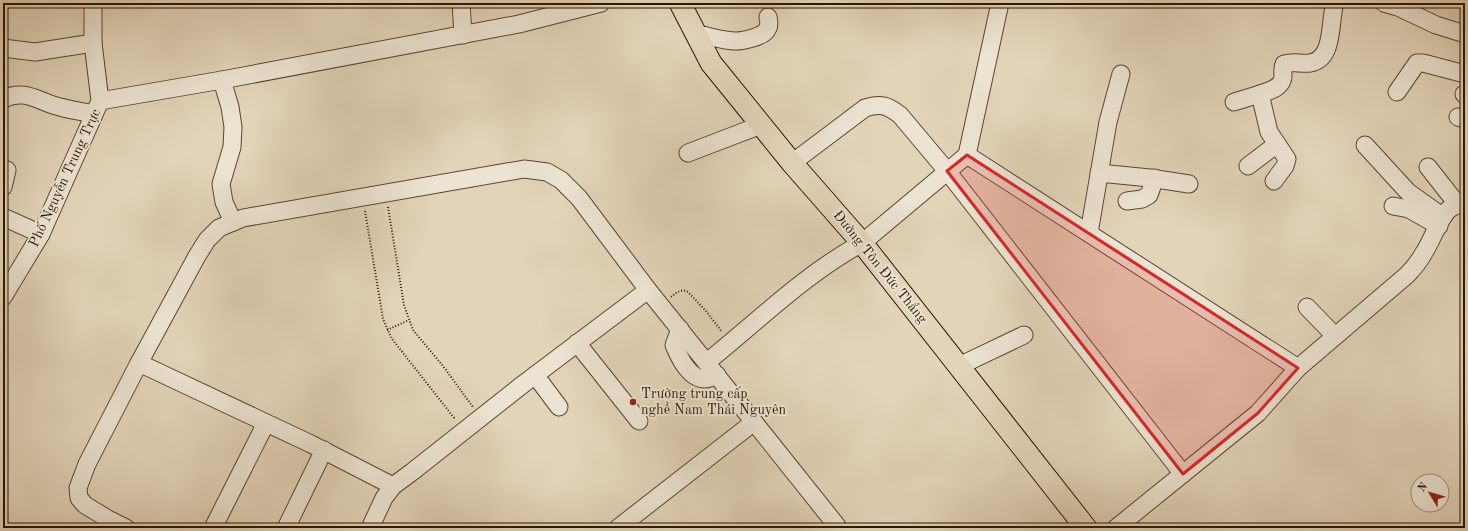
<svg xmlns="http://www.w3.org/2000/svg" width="1468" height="531" font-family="'Old Standard TT',serif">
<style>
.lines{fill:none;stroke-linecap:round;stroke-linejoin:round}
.minor-casing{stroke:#5a452e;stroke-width:19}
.major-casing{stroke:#2c1500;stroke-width:23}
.path{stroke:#2c1500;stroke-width:2;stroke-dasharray:1 2;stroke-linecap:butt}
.minor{stroke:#ece3d2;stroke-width:17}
.major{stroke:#e2d4b9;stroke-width:21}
.marked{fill:#d62828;fill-opacity:0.2;stroke:#d62828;stroke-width:3;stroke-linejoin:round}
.poi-dot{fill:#8f2418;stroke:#ece3d2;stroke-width:1.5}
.labels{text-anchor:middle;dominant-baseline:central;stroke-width:4;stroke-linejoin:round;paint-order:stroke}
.street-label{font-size:14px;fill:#2c1500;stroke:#ece3d2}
.poi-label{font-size:14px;fill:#2c1500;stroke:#ece3d2;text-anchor:start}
</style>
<rect width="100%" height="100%" fill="#e2d4b9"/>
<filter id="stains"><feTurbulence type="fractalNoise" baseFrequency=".005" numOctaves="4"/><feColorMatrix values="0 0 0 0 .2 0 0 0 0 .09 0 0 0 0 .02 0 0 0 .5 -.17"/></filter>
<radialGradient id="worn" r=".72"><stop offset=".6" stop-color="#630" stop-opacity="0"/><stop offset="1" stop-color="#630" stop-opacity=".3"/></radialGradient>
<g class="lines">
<!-- minor casing -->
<g class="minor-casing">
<g id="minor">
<polyline points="461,3 463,35"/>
<polyline points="1384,3 1398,7 1436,25 1465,34"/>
<path d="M696 34C709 36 723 41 736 41 740 41 745 40 749 39 761 36 772 32 768 17"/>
<polyline points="3,48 35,52 93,43"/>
<polyline points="222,80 230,107 233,127 232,147 221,184 224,202 233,222"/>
<polyline points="1397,92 1417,63 1423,63 1465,74"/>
<polyline points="1464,94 1465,95"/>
<path d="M3 99C25 88 39 102 60 107 71 110 83 112 94 114"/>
<polyline points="100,101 222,80 519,24 601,3"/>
<polyline points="1234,102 1260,94"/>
<polyline points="1458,117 1465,119"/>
<polyline points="1365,145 1408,192 1443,217"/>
<polyline points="688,153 761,125"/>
<polyline points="967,155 1298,368"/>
<path d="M792 163 865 108C880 103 887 105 900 115L947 171 1183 474"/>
<polyline points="1248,166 1277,144"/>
<polyline points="1428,167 1458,205"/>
<polyline points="1099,173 1150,178 1189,184"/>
<path d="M1274 181 1285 166 1287 159 1269 132 1260 94C1269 91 1282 88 1283 77 1283 72 1282 68 1284 64 1293 61 1301 64 1310 63 1335 59 1329 21 1335 3"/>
<polyline points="3,187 7,170"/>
<polyline points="1127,201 1142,199 1149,195 1155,178"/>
<polyline points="1393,206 1409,209 1439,226"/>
<polyline points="3,217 41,234"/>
<polyline points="1089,233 1108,122 1121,74"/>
<polyline points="3,297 41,234 100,101 93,43 93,3"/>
<polyline points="1307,307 1335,336"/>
<path d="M680 329 674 345C679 357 689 379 705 379 709 379 713 377 717 375"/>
<polyline points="577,343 639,421"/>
<path d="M707 362C757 322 805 274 862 243L967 155 1000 3"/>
<polyline points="959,366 1024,335"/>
<polyline points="535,375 559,407"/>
<polyline points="754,422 837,526 837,528"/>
<polyline points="393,486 311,444 139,363 197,256 207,240 219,228 243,218 524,169 547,172 561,180 579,198 648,290 754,422 618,528"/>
<polyline points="126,528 108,519 85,505 79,498 78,488 87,464 139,363"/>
<polyline points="213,528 266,423"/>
<polyline points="286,528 324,450"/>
<polyline points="370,528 384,498 393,486 412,472 522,385 648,290"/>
<path d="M1116 528 1258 413 1298 368 1407 275C1414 268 1420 260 1425 251 1433 238 1438 221 1448 210 1453 206 1459 204 1465 202"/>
</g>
</g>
<!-- major casing -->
<g class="major-casing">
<polyline id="major" points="680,3 711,63 792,163 862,243 1086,528"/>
</g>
<!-- path -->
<g class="path">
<polyline points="388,207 404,305 413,330 443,366 473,407"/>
<polyline points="365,211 383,319 392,339 455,419"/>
<path d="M671 297C676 293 681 288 688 292L706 311 722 332"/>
<polyline points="387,330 409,320"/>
</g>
<!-- minor -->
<use href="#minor" class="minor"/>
<!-- major -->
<use href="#major" class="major"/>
</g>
<!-- marked area -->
<path class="marked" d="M967 155 1298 368 1258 413 1183 474 947 171Z"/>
<!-- markers -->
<circle class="poi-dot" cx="633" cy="402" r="4"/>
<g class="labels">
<!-- street labels -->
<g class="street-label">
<text transform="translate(65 178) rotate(-65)">Phố Nguyễn Trung Trực</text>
<text transform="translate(880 267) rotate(51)">Đường Tôn Đức Thắng</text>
</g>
<!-- poi labels -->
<g class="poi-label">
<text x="641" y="394">Trường trung cấp<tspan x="641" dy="16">nghề Nam Thái Nguyên</tspan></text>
</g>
</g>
<!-- margin -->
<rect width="1468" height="531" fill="none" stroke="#e2d4b9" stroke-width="16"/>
<rect x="4" y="4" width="1460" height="523" fill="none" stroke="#2c1500" stroke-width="2"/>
<rect x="8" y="8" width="1452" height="515" fill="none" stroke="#2c1500"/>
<!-- north arrow -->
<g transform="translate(1430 493) rotate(308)"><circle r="19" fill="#ece3d2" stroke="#9f917e"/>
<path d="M0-3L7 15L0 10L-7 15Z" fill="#8f2418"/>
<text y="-6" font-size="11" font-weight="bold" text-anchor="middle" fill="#2c1500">N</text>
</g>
<rect width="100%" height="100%" filter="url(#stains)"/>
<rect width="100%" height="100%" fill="url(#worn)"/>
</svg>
